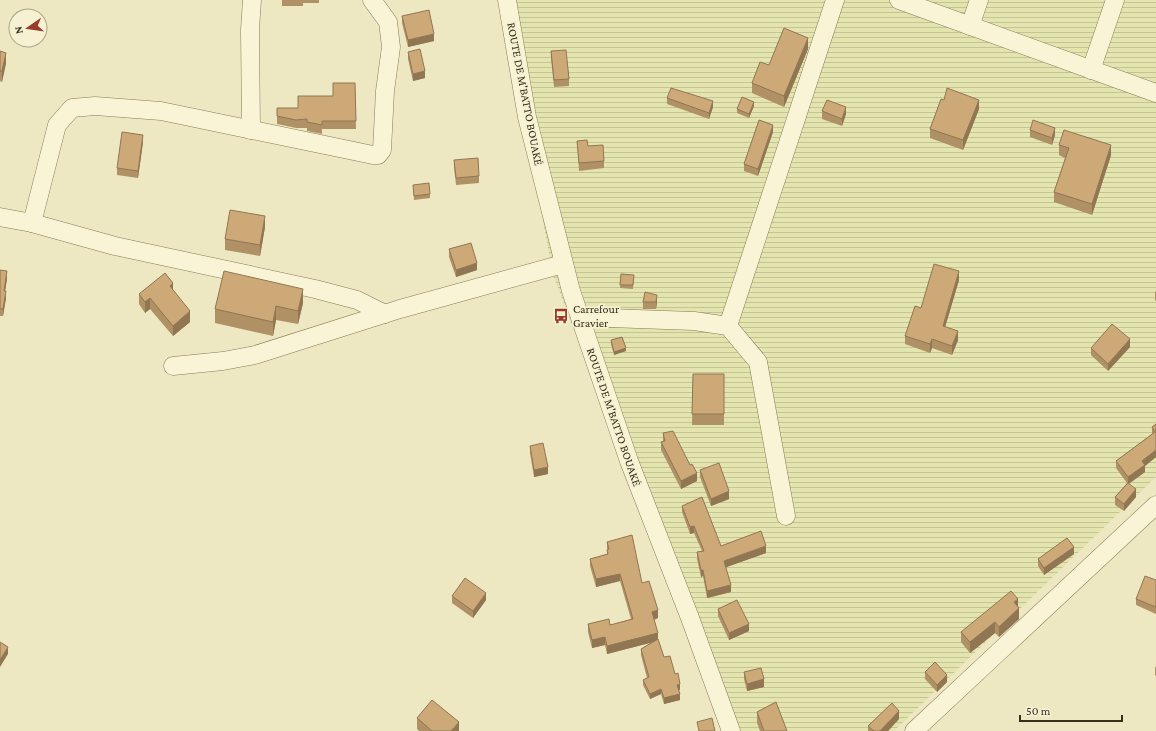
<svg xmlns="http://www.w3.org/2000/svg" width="1156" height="731" font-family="'Crimson Pro',serif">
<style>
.farmland{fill:url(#farmland-rules)}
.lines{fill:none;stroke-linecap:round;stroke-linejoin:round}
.minor-casing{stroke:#887a59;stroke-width:19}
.minor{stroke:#f9f4d5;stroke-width:18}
.wall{fill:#b09166}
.shaded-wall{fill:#907653}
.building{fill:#cda977;stroke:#907653}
.labels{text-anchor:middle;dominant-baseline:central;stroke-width:3.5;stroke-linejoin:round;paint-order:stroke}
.street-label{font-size:12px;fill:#382f1d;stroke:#f6f1d2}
.poi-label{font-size:12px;fill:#382f1d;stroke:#f6f1d2;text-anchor:start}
</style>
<defs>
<pattern id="farmland-rules" width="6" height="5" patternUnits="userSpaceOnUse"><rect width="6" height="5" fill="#e4e4af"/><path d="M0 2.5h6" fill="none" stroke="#c4c496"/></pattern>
</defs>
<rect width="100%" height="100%" fill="#eee8c2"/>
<!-- farmland -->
<polygon class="farmland" points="502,0 1156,0 1156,477 894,731 726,731 553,275"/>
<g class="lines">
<!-- minor casing -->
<g class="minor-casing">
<g id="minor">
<polyline points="507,0 527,117 571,291 629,461 690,618 731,731"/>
<polyline points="899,0 1156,93"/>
<polyline points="970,26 979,0"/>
<polyline points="1091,70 1115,0"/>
<polyline points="251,130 250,30 252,0"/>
<polyline points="0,217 32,223 115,246 315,289 357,300 385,314"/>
<polyline points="32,223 57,125 72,108 95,106 161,111 373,155 378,155 382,150 385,91 391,47 388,22 372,0"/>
<polyline points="580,317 694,321 728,326 758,362 786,516"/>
<polyline points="728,326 835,0"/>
<polyline points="173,366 223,361 255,355 400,309 563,264"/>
<polyline points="914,731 1156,505"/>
</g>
</g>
<!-- minor -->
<use href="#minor" class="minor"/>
</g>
<!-- wall -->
<g class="wall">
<polygon points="282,0 319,0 319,3 303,3 303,6 282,6"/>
<polygon points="402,16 434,41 408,47 402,23"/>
<polygon points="808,49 784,107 752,93 752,83 769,65"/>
<polygon points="0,51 6,63 2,82 0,81"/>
<polygon points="551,51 569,79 569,86 554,87 551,58"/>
<polygon points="408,52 425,78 413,81 408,59"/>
<polygon points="355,83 356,129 322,129 322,134 307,131 307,128 296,128 277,124 277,108 298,108 333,96"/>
<polygon points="667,98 713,107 709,119 667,104"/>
<polygon points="944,100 979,109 963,150 930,138 930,129"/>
<polygon points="754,106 749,118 737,113 737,109"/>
<polygon points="822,111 846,114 842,126 822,119"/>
<polygon points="1030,130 1055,135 1052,145 1030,137"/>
<polygon points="773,132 758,176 744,171 744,164"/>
<polygon points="577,141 588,146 604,161 604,168 579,171"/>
<polygon points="143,142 138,178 117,175 117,168"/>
<polygon points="1059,145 1111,155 1092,215 1054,202 1054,192 1065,158 1059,155"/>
<polygon points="454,160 479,176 479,183 456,185 454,167"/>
<polygon points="413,185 430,194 430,198 414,200"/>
<polygon points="265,227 260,256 225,250 225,239"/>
<polygon points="449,249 477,270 456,277 449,257"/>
<polygon points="0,270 7,279 5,291 6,298 3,316 0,316"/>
<polygon points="621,274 634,275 633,289 620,288"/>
<polygon points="959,280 945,327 958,340 952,355 932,348 930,353 905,344 905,336 921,308"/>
<polygon points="173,291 190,322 173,336 150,309 145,313 139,304 139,294"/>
<polygon points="1156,291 1156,301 1155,300 1155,292"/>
<polygon points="643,302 657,302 656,309 643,309"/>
<polygon points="303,303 298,324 276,320 273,336 215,323 215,309"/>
<polygon points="611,340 626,351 614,355 611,344"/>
<polygon points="1130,347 1108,371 1091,355 1091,348"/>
<polygon points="693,374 724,374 724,425 692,425"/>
<polygon points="1156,424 1156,457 1145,466 1145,472 1129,484 1136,497 1124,511 1115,505 1115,497 1127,483 1116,468 1116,461 1152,434 1152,427"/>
<polygon points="663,433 697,481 681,489 661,450 661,442 663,441"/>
<polygon points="530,446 548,474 534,477 530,453"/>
<polygon points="700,470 729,499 711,506 700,477"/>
<polygon points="682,506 721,546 766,553 726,567 731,592 707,598 703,576 701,577 697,559 697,552 702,551 694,533 690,534 682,512"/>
<polygon points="607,542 642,583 658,618 654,620 658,639 664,657 675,674 680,690 679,690 680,700 664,704 661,694 650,699 643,685 643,680 647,678 641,655 641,649 652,642 607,654 605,645 592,648 588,632 588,624 610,625 631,619 620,581 596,587 590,566 590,559 607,554"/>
<polygon points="1074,554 1044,575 1038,566 1038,559"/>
<polygon points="1156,580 1156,614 1136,605 1136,599"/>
<polygon points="452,596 486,600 473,618 452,603"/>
<polygon points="1018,607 1019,619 999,637 995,633 970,653 961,642 961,632"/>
<polygon points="718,609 749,631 729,640 718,616"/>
<polygon points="1156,666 1156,676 1155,675 1155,668"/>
<polygon points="744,672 764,687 747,691 744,679"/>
<polygon points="925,672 947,682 937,692 925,679"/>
<polygon points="757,712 787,731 760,731 757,723"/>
<polygon points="417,718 459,731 419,731 417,729"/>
<polygon points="899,719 888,731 868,731 868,726"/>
</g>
<!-- shaded-wall -->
<g class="shaded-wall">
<polygon points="434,34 434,41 408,47 408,40"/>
<polygon points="808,38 808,49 784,107 784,96"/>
<polygon points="6,53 6,63 2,82 2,71"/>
<polygon points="425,71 425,78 413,81 413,74"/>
<polygon points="979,100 979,109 963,150 963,140"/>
<polygon points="713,101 713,107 709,119 709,113"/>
<polygon points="754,102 754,106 749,118 749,114"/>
<polygon points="846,107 846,114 842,126 842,119"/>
<polygon points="773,125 773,132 758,176 758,169"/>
<polygon points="1055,128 1055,135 1052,145 1052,138"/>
<polygon points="143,135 143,142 138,178 138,171"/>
<polygon points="1111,145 1111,155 1092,215 1092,204"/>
<polygon points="265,216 265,227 260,256 260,245"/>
<polygon points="477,263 477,270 456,277 456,270"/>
<polygon points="7,271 7,279 4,298 4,291"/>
<polygon points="959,271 959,280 943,334 943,326"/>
<polygon points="173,283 173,294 170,286"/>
<polygon points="303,289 303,303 298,324 298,311"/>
<polygon points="6,291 6,298 3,316 3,309"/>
<polygon points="657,295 657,302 656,309 656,302"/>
<polygon points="150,298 150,309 145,313 145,302"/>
<polygon points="276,306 276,320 273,336 273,322"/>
<polygon points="190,311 190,322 173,336 173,326"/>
<polygon points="958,331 958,340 952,355 952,346"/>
<polygon points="932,339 932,348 930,353 930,344"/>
<polygon points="1130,339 1130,347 1108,371 1108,364"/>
<polygon points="626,348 626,351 614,355 614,352"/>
<polygon points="1156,450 1156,457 1145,466 1145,472 1128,484 1128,477 1142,461"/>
<polygon points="548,467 548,474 534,477 534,470"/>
<polygon points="697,473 697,481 681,489 681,481"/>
<polygon points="1136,489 1136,497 1124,511 1124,504"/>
<polygon points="729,491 729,499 711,506 711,499"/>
<polygon points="694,526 694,533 690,534 690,527"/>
<polygon points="766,546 766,553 724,568 724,561"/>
<polygon points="1074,547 1074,554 1044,575 1044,568"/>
<polygon points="701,570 703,570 703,576 701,577"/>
<polygon points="620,574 620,581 596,587 596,579"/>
<polygon points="731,585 731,592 707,598 707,591"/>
<polygon points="486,593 486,600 473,618 473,611"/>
<polygon points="1018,599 1018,609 1019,608 1019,619 999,637 999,627 1014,602"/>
<polygon points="658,610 658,618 652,620 652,612"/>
<polygon points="995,622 995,633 970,653 970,642"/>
<polygon points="749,624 749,631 729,640 729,633"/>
<polygon points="658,633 658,641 607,654 607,646"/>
<polygon points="605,637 605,645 592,648 592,640"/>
<polygon points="8,647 8,654 0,667 0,660"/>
<polygon points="947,675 947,682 937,692 937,685"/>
<polygon points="764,679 764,687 747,691 747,684"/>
<polygon points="680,684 680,690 677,690 677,685"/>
<polygon points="661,689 661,694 650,699 650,694"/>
<polygon points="680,694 680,700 664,704 664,698"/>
<polygon points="899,711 899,719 888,731 880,731"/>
<polygon points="459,722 459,731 451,731"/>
</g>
<!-- building -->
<g class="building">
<polygon points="429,10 434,34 408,40 402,16"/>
<polygon points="784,28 808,38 784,96 752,83 760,62 769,65"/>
<polygon points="420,49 425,71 413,74 408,52"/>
<polygon points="566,50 569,79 554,80 551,51"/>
<polygon points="0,51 6,53 2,71 0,71"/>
<polygon points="333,83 355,83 356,121 322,121 322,125 307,122 307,119 296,120 277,116 277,108 298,108 298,96 333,96"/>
<polygon points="671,88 713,101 709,113 667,98"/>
<polygon points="947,88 979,100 963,140 930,129 941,99 944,100"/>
<polygon points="742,97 754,102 749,114 737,109"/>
<polygon points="827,100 846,107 842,119 822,111"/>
<polygon points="759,120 773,125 758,169 744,164"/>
<polygon points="1033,120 1055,128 1052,138 1030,130"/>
<polygon points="1064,130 1111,145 1092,204 1054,192 1069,148 1059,145"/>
<polygon points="122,132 143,135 138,171 117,168"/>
<polygon points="587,140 588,146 603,145 604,161 579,163 577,141"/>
<polygon points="478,158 479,176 456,178 454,160"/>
<polygon points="429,183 430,194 414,196 413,185"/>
<polygon points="230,210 265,216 260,245 225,239"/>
<polygon points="471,243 477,263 456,270 449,249"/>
<polygon points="934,264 959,271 943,326 958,331 952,346 932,339 930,344 905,336 915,306 921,308"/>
<polygon points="0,270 7,271 4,291 6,291 3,309 0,309"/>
<polygon points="224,271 303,289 298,311 276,306 273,322 215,309"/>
<polygon points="165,273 173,283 170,286 190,311 173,326 150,298 145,302 139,294"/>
<polygon points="621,274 634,275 633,285 620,285"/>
<polygon points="645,292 657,295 656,302 643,302"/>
<polygon points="1112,324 1130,339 1108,364 1091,348"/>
<polygon points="622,337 626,348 614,352 611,340"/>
<polygon points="693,374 724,374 724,414 692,414"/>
<polygon points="1156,424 1156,450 1142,461 1145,465 1128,477 1116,461 1155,432 1152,427"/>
<polygon points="673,431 690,465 692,464 697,473 681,481 661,442 665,441 663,433"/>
<polygon points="543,443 548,467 534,470 530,446"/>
<polygon points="719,463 729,491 711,499 700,470"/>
<polygon points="1128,483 1136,489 1124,504 1115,497"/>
<polygon points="702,497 721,546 761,531 766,546 724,561 731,585 707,591 703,570 701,570 697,552 704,551 694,526 690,527 682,506"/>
<polygon points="632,535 642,583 649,581 658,610 652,612 658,633 607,646 605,637 592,640 588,624 609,619 610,625 633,619 620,574 596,579 590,559 608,554 607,550 609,549 607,542"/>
<polygon points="1067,538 1074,547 1044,568 1038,559"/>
<polygon points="1145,576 1156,580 1156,607 1136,599"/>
<polygon points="465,578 486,593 473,611 452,596"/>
<polygon points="1011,591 1018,599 1014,602 1019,608 999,627 995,622 970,642 961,632"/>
<polygon points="737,600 749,624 729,633 718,609"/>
<polygon points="658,639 664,657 670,656 675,674 678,673 680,684 677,685 680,694 664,698 661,689 650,694 643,680 649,677 641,649"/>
<polygon points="0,642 8,647 0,660"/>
<polygon points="935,662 947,675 937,685 925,672"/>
<polygon points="761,668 764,679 747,684 744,672"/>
<polygon points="432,700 459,722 451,731 432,731 417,718"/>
<polygon points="776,702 787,731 764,731 757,712"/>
<polygon points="892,703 899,711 880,731 874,731 868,726"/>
<polygon points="712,718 715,731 699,731 697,722"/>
</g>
<!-- icons -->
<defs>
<g id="bus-bare" transform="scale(1.2)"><path d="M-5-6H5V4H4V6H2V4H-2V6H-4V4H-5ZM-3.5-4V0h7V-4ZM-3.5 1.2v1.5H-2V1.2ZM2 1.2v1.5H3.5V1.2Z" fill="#983a28" stroke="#f6f1d2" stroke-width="2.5" paint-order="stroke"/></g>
</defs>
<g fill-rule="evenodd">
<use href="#bus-bare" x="561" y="316"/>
</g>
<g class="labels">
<!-- street labels -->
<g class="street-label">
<text transform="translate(525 94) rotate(79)">ROUTE DE M'BATTO BOUAKÉ</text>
<text transform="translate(614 417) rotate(71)">ROUTE DE M'BATTO BOUAKÉ</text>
</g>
<!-- poi labels -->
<g class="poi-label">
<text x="573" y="309">Carrefour<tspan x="573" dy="14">Gravier</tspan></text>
</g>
</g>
<!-- north arrow -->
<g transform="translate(28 28) rotate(257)"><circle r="19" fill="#f6f1d2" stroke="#aaa38a"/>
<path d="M0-3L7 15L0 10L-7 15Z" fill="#983a28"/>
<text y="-6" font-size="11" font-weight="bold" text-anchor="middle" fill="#382f1d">N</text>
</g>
<!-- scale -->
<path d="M1020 715v6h102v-6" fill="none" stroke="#382f1d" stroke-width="2"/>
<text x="1026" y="715" font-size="12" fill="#382f1d" stroke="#f6f1d2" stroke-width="3" paint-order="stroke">50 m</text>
</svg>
